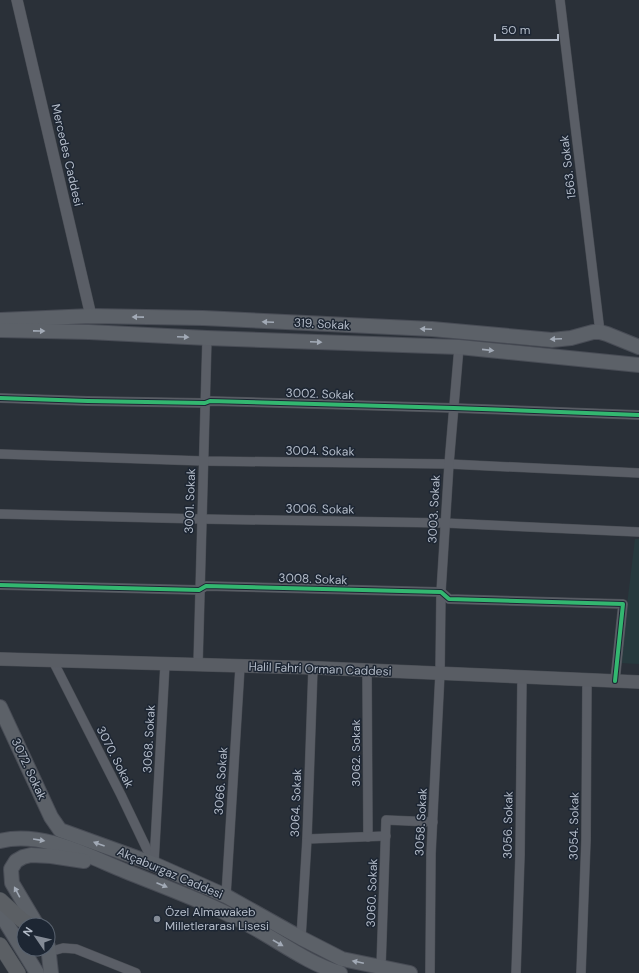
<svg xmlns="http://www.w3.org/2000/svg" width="639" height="973" font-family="'DM Sans',sans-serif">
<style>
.green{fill:#273a3e}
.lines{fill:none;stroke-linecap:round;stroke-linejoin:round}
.minor-casing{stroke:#484c53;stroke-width:10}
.tertiary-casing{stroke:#484c53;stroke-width:12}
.secondary-casing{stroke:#484c53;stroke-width:14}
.primary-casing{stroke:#484c55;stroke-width:16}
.trunk-casing{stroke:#474c53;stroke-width:16}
.minor{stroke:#5a5e66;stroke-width:9}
.tertiary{stroke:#5a5e66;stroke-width:11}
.secondary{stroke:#595d64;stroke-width:13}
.primary{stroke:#5c6168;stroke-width:14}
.trunk{stroke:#5b5f64;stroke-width:15}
.cycleway-casing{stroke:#1d2633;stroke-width:6}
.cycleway{stroke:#33b770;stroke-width:4}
.oneway{fill:#a2aab6}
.poi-dot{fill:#848b96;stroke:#1d2633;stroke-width:1.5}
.labels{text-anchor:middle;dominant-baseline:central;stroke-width:3;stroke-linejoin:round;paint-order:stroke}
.street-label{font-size:12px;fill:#b4bcc9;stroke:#1d2633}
.poi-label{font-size:12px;fill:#b4bcc9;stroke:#1d2633;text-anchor:start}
</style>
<rect width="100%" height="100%" fill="#2a3038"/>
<!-- green -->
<polygon class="green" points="635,539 639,539 639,664 620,663"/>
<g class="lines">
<!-- minor casing -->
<g class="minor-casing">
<g id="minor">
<polyline points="560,0 600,332"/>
<polyline points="0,398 88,401 205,403 210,401 454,408 639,415"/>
<polyline points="0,454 203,461 449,464 639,473"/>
<polyline points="0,514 202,519 445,523 639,532"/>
<polyline points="0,585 199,590 206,586 441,592 449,599 623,604 615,681"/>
<polyline points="53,661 121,795 154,864"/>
<polyline points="198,665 207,338"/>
<polyline points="367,670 368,837"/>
<polyline points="307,839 386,836"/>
<polyline points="154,863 165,664"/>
<polyline points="226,896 240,667"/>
<polyline points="301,938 307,839 313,668"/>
<polyline points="49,952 63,948 76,949 136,973"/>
<polyline points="381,967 386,820 433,822"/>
<polyline points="430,973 431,854 440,673 441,592 449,464 459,347"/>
<polyline points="516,973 520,855 522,677"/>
<polyline points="581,973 586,840 587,679"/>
</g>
</g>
<!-- tertiary casing -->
<g class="tertiary-casing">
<polyline id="tertiary" points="17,0 91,316"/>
</g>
<!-- secondary casing -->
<g class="secondary-casing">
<polyline id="secondary" points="0,659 319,668 639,682"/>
</g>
<!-- primary casing -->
<g class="primary-casing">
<g id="primary">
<polyline points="0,320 91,316 203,318 432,329 552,340 571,338 593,332 600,332 607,334 639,347"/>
<polyline points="0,330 89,332 207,338 459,347 639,365"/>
<polyline points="0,707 51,817 60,830 154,864 226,896 301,938 342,959 410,973"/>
<path d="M0 841C41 830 88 856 125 871 167 888 209 903 249 925 279 941 307 963 340 973"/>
<polyline points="0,913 37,973"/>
<polyline points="37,925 12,883 11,869 16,861 23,857 31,855 51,856 84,861"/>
<polyline points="48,946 51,973"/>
</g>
</g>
<!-- trunk casing -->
<g class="trunk-casing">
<g id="trunk">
<polyline points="0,900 22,920 30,925"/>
<polyline points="0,945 18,973"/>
</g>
</g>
<!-- minor -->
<use href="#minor" class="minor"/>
<!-- tertiary -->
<use href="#tertiary" class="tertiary"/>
<!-- secondary -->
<use href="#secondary" class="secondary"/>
<!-- primary -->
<use href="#primary" class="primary"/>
<!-- trunk -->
<use href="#trunk" class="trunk"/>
<!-- cycleway casing -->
<g class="cycleway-casing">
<g id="cycleway">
<polyline points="0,398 88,401 205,403 210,401 454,408 639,415"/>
<polyline points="0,585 199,590 206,586 441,592 449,599 623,604 615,681"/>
</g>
</g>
<!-- cycleway -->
<use href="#cycleway" class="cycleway"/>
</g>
<!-- one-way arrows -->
<defs><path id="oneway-solid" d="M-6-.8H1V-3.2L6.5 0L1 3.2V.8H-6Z"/></defs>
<g class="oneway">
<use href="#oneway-solid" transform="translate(138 317) rotate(-179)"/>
<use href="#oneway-solid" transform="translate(268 322) rotate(-177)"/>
<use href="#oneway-solid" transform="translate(426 329) rotate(-177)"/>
<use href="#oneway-solid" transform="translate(39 331) rotate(1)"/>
<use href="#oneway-solid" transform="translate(183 337) rotate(3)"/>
<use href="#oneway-solid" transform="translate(556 339) rotate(177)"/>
<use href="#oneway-solid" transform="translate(316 342) rotate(2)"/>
<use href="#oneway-solid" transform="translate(488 350) rotate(6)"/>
<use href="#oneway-solid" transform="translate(39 840) rotate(9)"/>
<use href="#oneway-solid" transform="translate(99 844) rotate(-160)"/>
<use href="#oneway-solid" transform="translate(162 885) rotate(23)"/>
<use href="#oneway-solid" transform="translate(17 892) rotate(-118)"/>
<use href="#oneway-solid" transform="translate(278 943) rotate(30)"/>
<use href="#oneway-solid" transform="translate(358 962) rotate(-168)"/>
</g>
<!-- markers -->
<circle class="poi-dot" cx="157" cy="919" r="4"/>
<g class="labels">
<!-- street labels -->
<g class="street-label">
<text transform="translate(67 155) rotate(77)">Mercedes Caddesi</text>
<text transform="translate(568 167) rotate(-97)">1563. Sokak</text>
<text transform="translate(322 324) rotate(3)">319. Sokak</text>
<text transform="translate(320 394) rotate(2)">3002. Sokak</text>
<text transform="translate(320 451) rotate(1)">3004. Sokak</text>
<text transform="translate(190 501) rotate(-88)">3001. Sokak</text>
<text transform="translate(320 509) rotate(1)">3006. Sokak</text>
<text transform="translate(434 509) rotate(-87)">3003. Sokak</text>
<text transform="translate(313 579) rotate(2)">3008. Sokak</text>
<text transform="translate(320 669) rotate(2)">Halil Fahri Orman Caddesi</text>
<text transform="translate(149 739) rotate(-87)">3068. Sokak</text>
<text transform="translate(356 753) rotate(-90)">3062. Sokak</text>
<text transform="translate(115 757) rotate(63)">3070. Sokak</text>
<text transform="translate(29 769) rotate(65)">3072. Sokak</text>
<text transform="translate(221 781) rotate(-86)">3066. Sokak</text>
<text transform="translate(296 803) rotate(-88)">3064. Sokak</text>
<text transform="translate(421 822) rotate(-87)">3058. Sokak</text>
<text transform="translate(508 825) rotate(-89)">3056. Sokak</text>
<text transform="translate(574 826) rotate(-89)">3054. Sokak</text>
<text transform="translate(170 873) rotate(23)">Akçaburgaz Caddesi</text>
<text transform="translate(372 893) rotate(-88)">3060. Sokak</text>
</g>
<!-- poi labels -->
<g class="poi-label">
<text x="165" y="912">Özel Almawakeb<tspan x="165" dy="14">Milletlerarası Lisesi</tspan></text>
</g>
</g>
<!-- north arrow -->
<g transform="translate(36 937) rotate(304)"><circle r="19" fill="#1d2633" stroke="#59626f"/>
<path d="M0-3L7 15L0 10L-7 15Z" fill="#848b96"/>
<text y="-6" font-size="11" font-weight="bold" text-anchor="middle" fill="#b4bcc9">N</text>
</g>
<!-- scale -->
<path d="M495 34v6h63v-6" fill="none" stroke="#b4bcc9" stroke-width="2"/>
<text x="501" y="34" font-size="12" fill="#b4bcc9" stroke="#1d2633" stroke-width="3" paint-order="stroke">50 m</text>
</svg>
